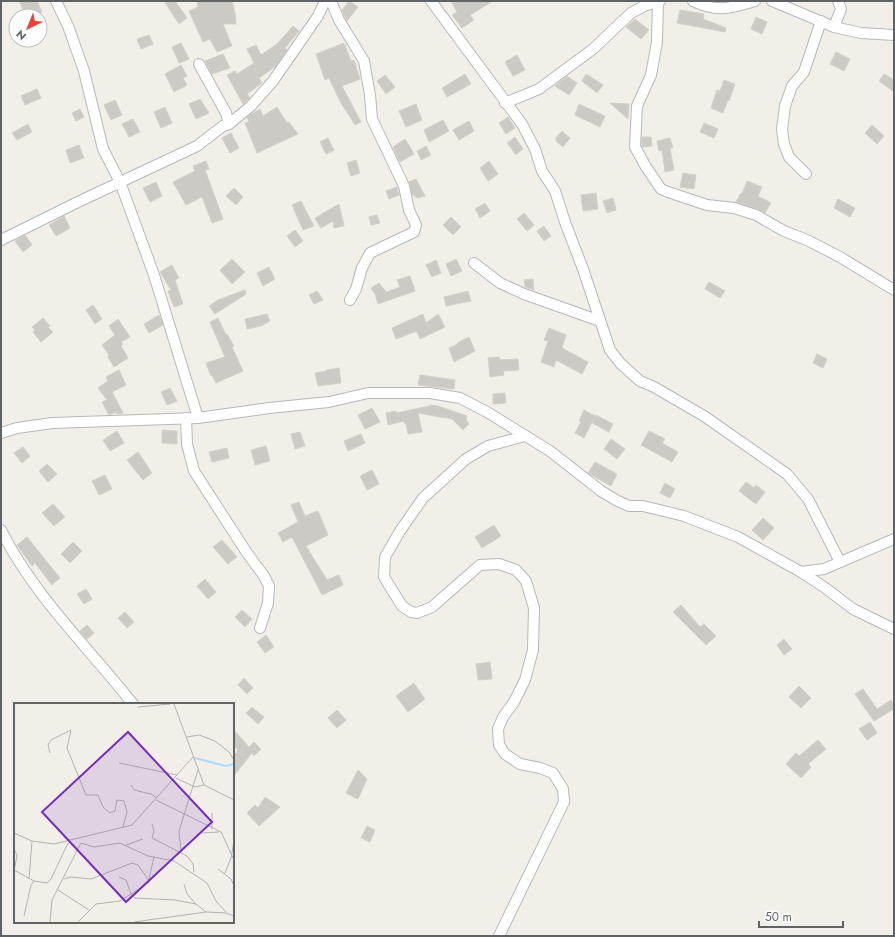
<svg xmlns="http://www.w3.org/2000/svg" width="895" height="937" font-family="Jost,sans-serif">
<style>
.building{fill:#cccac5;stroke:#d6d1c6}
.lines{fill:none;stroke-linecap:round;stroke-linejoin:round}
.street-casing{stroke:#b5b8bc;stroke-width:12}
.street{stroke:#fff;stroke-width:10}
.inset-river{fill:none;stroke:#aadaff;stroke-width:2}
.inset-road{fill:none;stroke:#b3b3b1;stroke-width:1}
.view{fill:#7b2cbf;fill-opacity:0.15;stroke:#7b2cbf;stroke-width:2}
.inset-edge{fill:none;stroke:#5f6368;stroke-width:2}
</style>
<rect width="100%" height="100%" fill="#f1efe8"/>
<!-- building -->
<g class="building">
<polygon points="19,1 37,1 42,12 33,16 26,16"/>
<polygon points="164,1 175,1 187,18 179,24"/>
<polygon points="197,1 232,1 235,13 236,24 223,24 232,46 217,52 210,39 203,42 189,11 198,7"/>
<polygon points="349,1 358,7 347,21 342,10"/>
<polygon points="451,1 493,1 470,15 474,20 462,28 452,15 457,12"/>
<polygon points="680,10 704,14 703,19 726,28 725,32 677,23"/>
<polygon points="756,17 767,22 762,34 751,29"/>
<polygon points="635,19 649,30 641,39 626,27"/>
<polygon points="293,26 299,31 285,48 287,50 276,66 259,78 262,83 247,94 250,98 243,104 227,75 235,71 237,74 254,63 247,49 256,45 261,55 277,44"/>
<polygon points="149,35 153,44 141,49 137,39"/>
<polygon points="181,43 189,59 179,63 172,47"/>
<polygon points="344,43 351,61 354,60 360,79 342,86 361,122 355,125 341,103 329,78 325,80 316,54"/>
<polygon points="836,52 850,59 844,71 830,64"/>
<polygon points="223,54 230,68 212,74 205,61"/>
<polygon points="517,55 525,70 513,76 505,62"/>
<polygon points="181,65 187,76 183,78 187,85 174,92 165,74"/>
<polygon points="465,74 471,84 447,97 442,88"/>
<polygon points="586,74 603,85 597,93 582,81"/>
<polygon points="884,74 894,80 894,92 879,81"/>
<polygon points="385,75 395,87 386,94 377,81"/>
<polygon points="567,76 577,83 569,95 555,86"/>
<polygon points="724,80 735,84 729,101 728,100 723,113 711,108 717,90 720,91"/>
<polygon points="37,89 41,98 25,105 21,96"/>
<polygon points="200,99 209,113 196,119 189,104"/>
<polygon points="115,100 122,115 111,120 104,105"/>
<polygon points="610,103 629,104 628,119"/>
<polygon points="416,104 422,120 406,127 399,111"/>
<polygon points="579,104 605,116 600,127 575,115"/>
<polygon points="165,107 172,123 161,128 154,112"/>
<polygon points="277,107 287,123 289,122 298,134 257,153 245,123 249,122 247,117 260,109 263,116"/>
<polygon points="80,109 84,117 76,121 72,113"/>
<polygon points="508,117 515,128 506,134 499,123"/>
<polygon points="133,119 140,132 129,137 122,124"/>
<polygon points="443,120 449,131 429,142 424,130"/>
<polygon points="469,121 474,131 459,140 453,130"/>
<polygon points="704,123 718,129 714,138 700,132"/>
<polygon points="28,124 32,132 17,140 12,133"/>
<polygon points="872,125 884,136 877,144 865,133"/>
<polygon points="562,131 570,138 563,147 556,141 556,138"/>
<polygon points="231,133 239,148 230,153 222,138"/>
<polygon points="515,137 523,149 516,155 507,143"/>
<polygon points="642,137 651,137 652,146 642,147"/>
<polygon points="328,138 334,150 326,154 320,142"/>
<polygon points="670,138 673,148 670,148 674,170 665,172 662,150 659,151 657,141"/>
<polygon points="405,139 414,154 400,162 393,147"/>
<polygon points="79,145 84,158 70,163 66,150"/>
<polygon points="426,146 431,155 421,160 417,151"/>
<polygon points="356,160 360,173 351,176 347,163"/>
<polygon points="206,161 209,169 205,170 223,219 212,223 202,197 186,205 173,182 195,171 193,166"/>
<polygon points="489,161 498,174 488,181 480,168"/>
<polygon points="683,173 696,175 694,189 680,187"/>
<polygon points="416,179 425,196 417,198 412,194 409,182"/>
<polygon points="747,181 762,187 758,196 771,203 765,213 758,209 736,202 741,193 742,194"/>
<polygon points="156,182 162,196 150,202 143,188"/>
<polygon points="397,187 399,195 389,199 386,191"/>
<polygon points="234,188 243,197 236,205 226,196"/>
<polygon points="596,193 598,209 583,211 581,195"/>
<polygon points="613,198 616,210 607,213 603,201"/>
<polygon points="838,199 855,208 850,217 834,208"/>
<polygon points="301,201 314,226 303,230 292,205"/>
<polygon points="485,203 490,211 480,218 475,209"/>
<polygon points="339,204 344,226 334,228 333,221 321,228 315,218"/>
<polygon points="524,213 534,225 527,231 517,219"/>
<polygon points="377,215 380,223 371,225 369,217"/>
<polygon points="64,216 70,228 56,236 49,225"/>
<polygon points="451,217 461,227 453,235 443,225"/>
<polygon points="544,226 551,236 544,241 537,231"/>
<polygon points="295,230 303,241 295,247 287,236"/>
<polygon points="25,235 32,245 23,252 15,241"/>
<polygon points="232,259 245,272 232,284 220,270"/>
<polygon points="456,259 462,271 451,276 446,264"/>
<polygon points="436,260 441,273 432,277 426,265"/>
<polygon points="172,265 179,278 175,280 183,304 174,307 168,291 171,290 160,272"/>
<polygon points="269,267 275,279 263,286 257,273"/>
<polygon points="410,276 415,291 378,304 375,294 371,288 379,283 386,292 400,287 397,280"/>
<polygon points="533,279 534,290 525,287 524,280"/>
<polygon points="709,282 725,291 720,298 705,289"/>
<polygon points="245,290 246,294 215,314 209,306 218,300"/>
<polygon points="317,291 323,300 314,304 309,295"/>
<polygon points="468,291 471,301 446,306 444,297"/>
<polygon points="93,305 102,319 95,324 86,310"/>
<polygon points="267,314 270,321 261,326 247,329 245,319"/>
<polygon points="423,314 426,323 438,314 445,327 420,339 417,331 396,339 392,328"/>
<polygon points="159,315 163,325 149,333 144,324"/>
<polygon points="43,318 50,326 48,327 53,332 41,342 33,332 35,330 32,327"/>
<polygon points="218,318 226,335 227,334 234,346 232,347 243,371 216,383 212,375 211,376 206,363 225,357 210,322"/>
<polygon points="118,319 130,337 121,342 123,344 121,346 128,358 114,367 108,357 109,355 102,345 115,335 109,326"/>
<polygon points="549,328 566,335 562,348 588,362 582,374 556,360 554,367 541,362 548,341 544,340"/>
<polygon points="469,337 475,351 454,362 449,348 458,344 457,343"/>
<polygon points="817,354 827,359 823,368 813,363"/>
<polygon points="499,357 500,360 518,359 519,370 503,371 504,375 490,377 488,358"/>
<polygon points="339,368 341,383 318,386 315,373 326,371 326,370"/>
<polygon points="119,370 126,385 112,392 123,413 117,414 116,412 109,415 102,402 107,400 98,388 108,381 106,377"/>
<polygon points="420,375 455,380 454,389 418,385"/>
<polygon points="170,388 177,401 167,405 161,392"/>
<polygon points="505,393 506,403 493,404 493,394"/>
<polygon points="430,405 438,406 467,416 466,420 469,424 463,430 452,419 418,413 422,432 408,434 406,424 405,424 404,421 388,425 386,413 396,411 396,413 430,406"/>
<polygon points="372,408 380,422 365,429 358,415"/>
<polygon points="584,410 595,416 584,438 575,433 581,422 579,421"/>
<polygon points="596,415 613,424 609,432 592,423"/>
<polygon points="162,430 177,431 177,444 162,443"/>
<polygon points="117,431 124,443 110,451 103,440"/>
<polygon points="649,431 665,439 662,443 678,452 672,462 641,445"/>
<polygon points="300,432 305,446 295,449 291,434"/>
<polygon points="361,434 365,443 348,451 344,441"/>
<polygon points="611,439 625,449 617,459 604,449"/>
<polygon points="266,446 270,461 255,465 251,450"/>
<polygon points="23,447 30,456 22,463 14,453"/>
<polygon points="227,448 229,458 212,462 209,452"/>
<polygon points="138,452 152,473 143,480 127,460"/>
<polygon points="595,462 617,474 611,486 588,473"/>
<polygon points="47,464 57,474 48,482 39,471"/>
<polygon points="372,470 379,484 367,490 360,476"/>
<polygon points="105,475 112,489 99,495 92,481"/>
<polygon points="746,482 754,488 756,485 765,492 756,504 739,491"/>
<polygon points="665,483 675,489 670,498 660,493"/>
<polygon points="299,502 305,516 318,511 328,535 306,546 327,580 339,575 343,585 322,595 292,537 283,542 278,533 298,522 291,505"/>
<polygon points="53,504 65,517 54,526 42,513"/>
<polygon points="763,518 774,528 763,540 752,530"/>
<polygon points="494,525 501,536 482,548 475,537"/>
<polygon points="27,537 60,578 52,585 35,563 32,566 17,545"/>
<polygon points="222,540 237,557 228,564 213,547"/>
<polygon points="73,542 82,551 70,563 61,554"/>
<polygon points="205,579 216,592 208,599 197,586"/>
<polygon points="86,589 92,599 84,604 77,594"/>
<polygon points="681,605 700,627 704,624 716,636 706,645 673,612"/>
<polygon points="242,610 252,619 245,627 235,617"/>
<polygon points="125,612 134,622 127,628 118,618"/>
<polygon points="87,625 94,633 87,639 80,631"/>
<polygon points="266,635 274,647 265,653 257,642"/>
<polygon points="784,639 792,649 784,655 777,645"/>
<polygon points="490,662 492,679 478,680 476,664"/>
<polygon points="244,678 253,688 247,694 238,685"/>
<polygon points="414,683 425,699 408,712 396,696"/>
<polygon points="799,686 811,698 801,708 789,697"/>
<polygon points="863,689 877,709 891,700 894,705 894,709 874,721 855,694"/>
<polygon points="252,707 264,717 258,724 246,713"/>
<polygon points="337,710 346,720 337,728 328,718"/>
<polygon points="870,722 877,733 867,740 859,729"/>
<polygon points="233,729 249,747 254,742 261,749 254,756 252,753 233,777 233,757 238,750 233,744"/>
<polygon points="818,740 826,749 808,764 811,767 801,778 786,764 796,753 799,756"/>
<polygon points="358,770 367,779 358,799 346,793"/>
<polygon points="265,797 280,807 259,826 247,813 255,805 258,808"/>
<polygon points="367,826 375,830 370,842 361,838"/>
</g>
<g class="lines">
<!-- street casing -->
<g class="street-casing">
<g id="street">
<polyline points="56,1 68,26 84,71 103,149 120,182 154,275 198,418"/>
<polyline points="331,1 339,20 364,61 370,95 372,119 404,186 409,210 416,225 414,232 370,253 362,268 356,289 350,300"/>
<polyline points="431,1 522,124 535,149 542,171 555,191 565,222 583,269 610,350 621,364 640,381 654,387 704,416 787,474 808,499 840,562"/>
<path d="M693 1C718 13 731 8 755 1"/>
<polyline points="772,1 834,27 861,33 894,35"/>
<polyline points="658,2 657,42 651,75 637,106 635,147 646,167 661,189 668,192 707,205 734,208 756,215 784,231 807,240 840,257 894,290"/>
<polyline points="834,27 841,9 838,1"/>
<polyline points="199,64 226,113 229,124"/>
<polyline points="505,103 539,89 593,49 631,13 644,6 660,1"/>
<polyline points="806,174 789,157 784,144 782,129 785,106 792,86 804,72 821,21"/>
<polyline points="1,240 78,202 197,146 223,126 229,124 251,106 273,81 318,16 325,1"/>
<polyline points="474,263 500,283 524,294 600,321"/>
<polyline points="186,418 187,444 194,471 247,553 264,576 269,586 268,603 260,628"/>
<polyline points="1,433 17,428 52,423 198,418 269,408 329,402 368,393 430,393 460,398 487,412 550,451 601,491 616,500 629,506 643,506 684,516 738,537 801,572 824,587 853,609 894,629"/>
<path d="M1 530C34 596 88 647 133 704"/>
<polyline points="801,572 824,569 894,539"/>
<polyline points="499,936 564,802 563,789 553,773 540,768 520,764 505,754 499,745 498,729 503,717 514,702 525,680 533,650 534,608 526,581 516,570 499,564 480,565 432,607 417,613 411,612 402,606 384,577 385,557 400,531 423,498 466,459 488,446 525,436"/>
</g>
</g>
<!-- street -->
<use href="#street" class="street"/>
</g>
<!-- overview -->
<g transform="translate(14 703)">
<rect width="220" height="220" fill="#f1efe8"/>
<path class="inset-river" d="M181 55 212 63 220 61"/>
<path class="inset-road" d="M160 1 190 82 220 97M124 4 156 1M173 34 185 32 201 38 215 49 220 57M36 50 34 42 37 37 57 27 53 45 72 92H84L89 104 96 110 101 108 103 97 110 98 113 109 109 124M105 60 163 72M162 75 181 84 190 82M117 82 120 87 137 91 143 95M142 97 207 129 220 157M198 110V126M138 121 140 128 138 135 173 153 179 161 180 169M0 130 18 138 40 141 118 122 179 54M188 130 205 129M67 140 80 144 106 140 134 153 160 158 193 180 202 198 212 209M112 142 129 136M0 145 3 153 0 168M167 149 165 128 184 67M204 166 217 176 220 183M0 167 20 178M211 170 217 155 220 138M105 174 112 177 117 191M15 176 18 138M50 176 57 174 77 176 118 160 124 162 135 178M170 181 173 191 181 200M44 187 75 207M116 191 121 195 161 197 182 201 192 209M10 213 17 182 20 178 33 180 37 176 54 140M36 219 38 197 67 140M64 219 82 201 106 198 134 180 140 154M120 219 192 209 212 210 220 213"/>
<path class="view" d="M114 29 198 119 112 199 28 109Z"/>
<rect width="220" height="220" class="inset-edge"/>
</g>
<!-- border -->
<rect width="895" height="937" fill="none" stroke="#5f6368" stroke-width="4"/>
<!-- north arrow -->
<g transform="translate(28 28) rotate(223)"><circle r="19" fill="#ffffff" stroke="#bfc1c3"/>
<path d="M0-3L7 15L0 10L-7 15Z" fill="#ea4335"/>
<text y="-6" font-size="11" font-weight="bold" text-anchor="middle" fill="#5f6368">N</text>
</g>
<!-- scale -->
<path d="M759 921v6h84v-6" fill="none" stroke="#5f6368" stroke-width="2"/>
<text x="765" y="921" font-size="12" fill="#5f6368" stroke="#ffffff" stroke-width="3" paint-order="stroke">50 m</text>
</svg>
